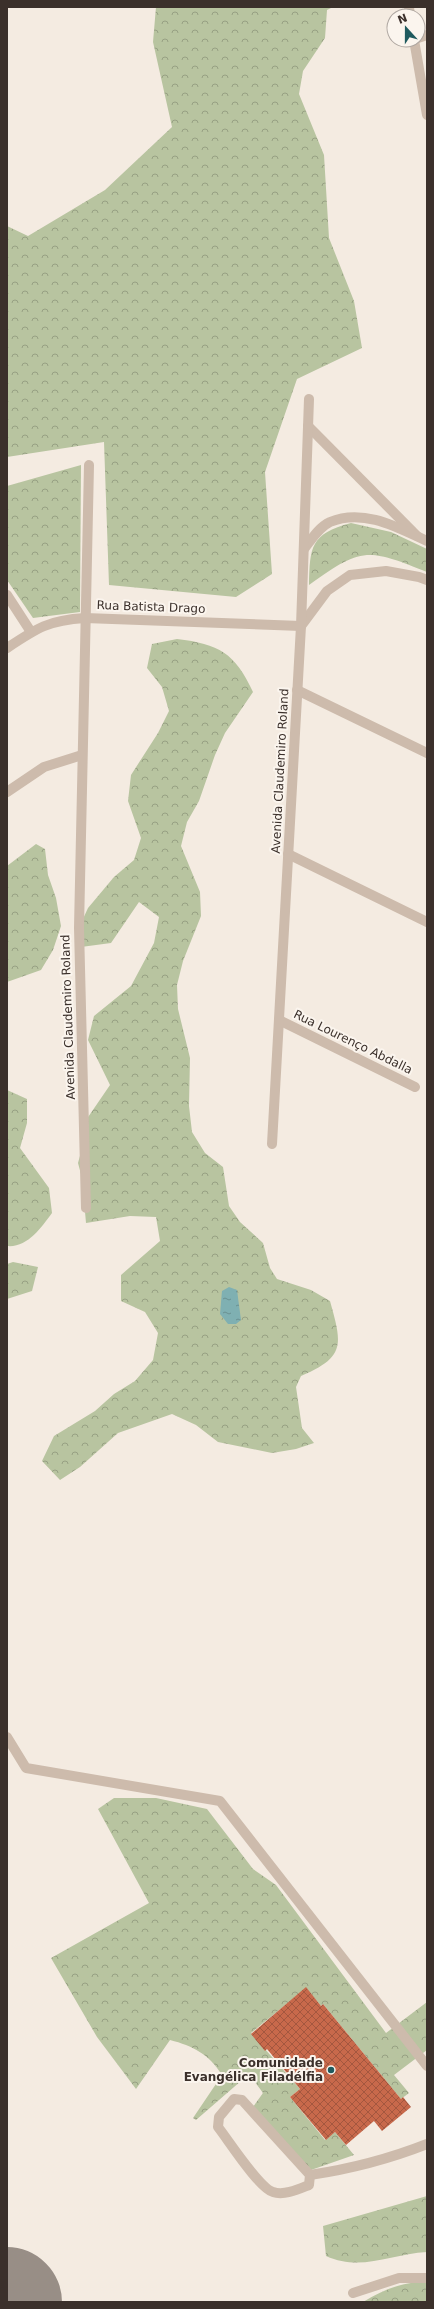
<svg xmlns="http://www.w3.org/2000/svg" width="434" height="2309" font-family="'DejaVu Sans',sans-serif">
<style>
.forest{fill:url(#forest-crowns)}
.water{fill:url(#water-ripples)}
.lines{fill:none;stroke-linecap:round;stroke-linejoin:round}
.runway{stroke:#988e86;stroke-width:108}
.building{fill:url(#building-cross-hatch)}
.minor{stroke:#cdbbac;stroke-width:10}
.poi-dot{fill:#1f5a5e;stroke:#fbf5ee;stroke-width:1.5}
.labels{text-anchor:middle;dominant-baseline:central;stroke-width:4;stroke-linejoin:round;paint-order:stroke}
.street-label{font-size:12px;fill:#3b302b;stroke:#fbf5ee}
.poi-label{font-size:12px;font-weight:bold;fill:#3b302b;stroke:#fbf5ee;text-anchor:end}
</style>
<defs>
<pattern id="forest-crowns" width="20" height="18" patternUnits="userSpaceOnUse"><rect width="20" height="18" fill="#b8c4a0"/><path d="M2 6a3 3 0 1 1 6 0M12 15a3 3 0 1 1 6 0" fill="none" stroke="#97a083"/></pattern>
<pattern id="water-ripples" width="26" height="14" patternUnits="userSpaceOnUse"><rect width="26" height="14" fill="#7fb0b2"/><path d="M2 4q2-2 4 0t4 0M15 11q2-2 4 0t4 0" fill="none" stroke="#699091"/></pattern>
<pattern id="building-cross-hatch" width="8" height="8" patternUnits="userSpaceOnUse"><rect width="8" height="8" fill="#c8694b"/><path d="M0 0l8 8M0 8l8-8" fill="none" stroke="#a4573f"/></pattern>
</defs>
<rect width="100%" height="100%" fill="#f4ebe1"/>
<!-- forest -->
<g class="forest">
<polygon points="156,7 333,7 327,10 325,38 303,71 299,94 324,155 329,238 354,301 362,348 297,379 265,472 272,574 236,597 109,585 104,442 7,457 7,226 28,236 105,190 172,127 153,42"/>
<polygon points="81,465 80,612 33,618 7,580 7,486"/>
<path d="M351 523 391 532 427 549V572C367 548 362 547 309 585 310 547 310 534 351 523Z"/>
<path d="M177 639C219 644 235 653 253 692L225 733 215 755 199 801 187 822 181 846 200 892 201 916 183 961 177 985 178 1009 190 1058 189 1106 192 1132 205 1153 223 1167 229 1206 240 1222 263 1243 270 1268 277 1279 311 1290 330 1301C342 1344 346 1357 301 1376L296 1387 302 1428 314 1443 296 1449 272 1453 218 1442 196 1425 172 1414 118 1433 80 1467 60 1480 42 1461 54 1436 95 1411 114 1394 135 1381 153 1360 158 1333 145 1312 121 1301V1275L160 1241 156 1217 130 1216 86 1223 82 1178 78 1163 86 1134 84 1123 110 1085 88 1040 94 1016 131 986 154 943 159 917 139 902 111 943 81 947 82 921 88 908 114 877 134 860 141 838 128 801 131 775 158 733 169 711 162 687 147 668 152 644Z"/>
<polygon points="36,844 45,849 48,875 56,898 61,926 53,950 41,970 7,982 7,866"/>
<path d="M7 1090 27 1099V1123L20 1148 49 1188 52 1213C41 1228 27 1248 7 1246Z"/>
<polygon points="13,1262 38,1267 32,1291 7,1299 7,1264"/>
<path d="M114 1798H156L207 1809 253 1869 276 1885 386 2033 427 2002V2050L394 2075 409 2093 401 2099 323 2004 321 2006 306 1988 251 2033 300 2089 290 2097 325 2140 335 2132 354 2155 311 2170 253 2107 263 2093 249 2074 196 2120 193 2118 222 2075C209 2054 193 2046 170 2040L136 2089 97 2037 51 1958 149 1903 98 1809Z"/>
<path d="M427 2196V2252C391 2254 361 2272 326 2256L323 2226Z"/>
<path d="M418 2282 427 2283V2302H363C381 2291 397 2284 418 2282Z"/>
</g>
<!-- water -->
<polygon class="water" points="229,1287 237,1290 241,1320 236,1324 228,1324 220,1314 222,1291"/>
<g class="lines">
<!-- runway -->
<polyline class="runway" points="7,2301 8,2302"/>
</g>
<!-- building -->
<polygon class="building" points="306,1987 321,2006 323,2004 401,2099 403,2097 411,2107 382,2131 374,2121 346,2145 335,2132 326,2140 290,2097 300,2089 267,2049 265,2051 251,2034"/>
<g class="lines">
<!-- minor -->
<g class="minor">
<polyline points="409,7 410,16"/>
<polyline points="418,38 427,35"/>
<polyline points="414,40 427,115"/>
<polyline points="308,426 417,536"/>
<path d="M304 549C311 540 319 527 330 522 363 508 397 527 427 541"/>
<polyline points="7,595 31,632"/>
<polyline points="301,626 327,591 350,575 386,571 419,577 427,580"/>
<path d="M7 648C37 628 49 620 85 618L301 626"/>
<polyline points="297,690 427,753"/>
<polyline points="7,792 44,767 82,755"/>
<polyline points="288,854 427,922"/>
<polyline points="279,1020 415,1087"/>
<polyline points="272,1144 301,626 309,399"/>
<polyline points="86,1208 79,928 89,465"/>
<polyline points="7,1737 26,1768 220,1801 427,2066"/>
<path d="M234 2099 242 2100 310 2175 309 2185C299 2189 284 2196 273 2192 259 2188 229 2141 218 2127L219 2117Z"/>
<path d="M310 2175C350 2169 389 2159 427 2144"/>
<polyline points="353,2293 399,2278 427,2278"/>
</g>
</g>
<!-- markers -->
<circle class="poi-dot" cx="331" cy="2070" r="4"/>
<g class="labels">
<!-- street labels -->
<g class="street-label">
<text transform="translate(151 607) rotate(2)">Rua Batista Drago</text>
<text transform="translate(280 771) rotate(-87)">Avenida Claudemiro Roland</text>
<text transform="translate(68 1017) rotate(-92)">Avenida Claudemiro Roland</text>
<text transform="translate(353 1042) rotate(26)">Rua Lourenço Abdalla</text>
</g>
<!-- poi labels -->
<g class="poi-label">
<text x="323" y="2063">Comunidade<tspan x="323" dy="14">Evangélica Filadélfia</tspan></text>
</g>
</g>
<!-- border -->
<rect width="434" height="2309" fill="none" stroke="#3b302b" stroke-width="16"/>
<!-- north arrow -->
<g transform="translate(406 28) rotate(339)"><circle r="19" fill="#fbf5ee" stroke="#aea6a0"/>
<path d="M0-3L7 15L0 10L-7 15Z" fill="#1f5a5e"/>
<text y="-6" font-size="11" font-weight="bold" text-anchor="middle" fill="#3b302b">N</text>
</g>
</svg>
